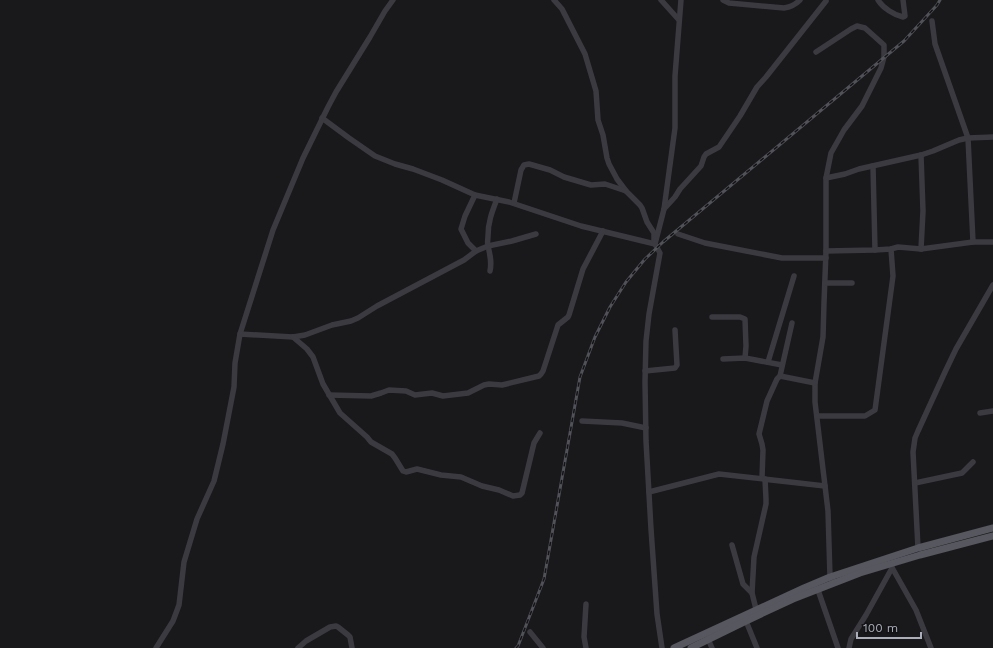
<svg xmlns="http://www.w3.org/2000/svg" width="993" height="648" font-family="'Work Sans',sans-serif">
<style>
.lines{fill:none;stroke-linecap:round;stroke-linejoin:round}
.minor{stroke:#3a3a40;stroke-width:5.5}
.major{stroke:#56575f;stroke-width:7}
.rail-casing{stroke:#515259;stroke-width:3}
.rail{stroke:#141416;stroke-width:1.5;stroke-dasharray:4.5;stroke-linecap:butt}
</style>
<rect width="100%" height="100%" fill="#19191b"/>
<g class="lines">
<!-- minor -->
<g class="minor">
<polyline points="554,0 562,9 585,54 596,91 598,120 603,135 607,158 609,164 617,179 626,191 640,205 642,208 647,222 654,233 654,240"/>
<polyline points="661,0 679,20"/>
<path d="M723 0 729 3 784 8C791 7 795 5 800 0"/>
<path d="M878 0C883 8 894 15 903 17L905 16 903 0"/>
<polyline points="932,21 935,44 968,138 973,242"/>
<polyline points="816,52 851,29 857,26 865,28 884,45 884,57 881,68 862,106 844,130 831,153 826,178 826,251 824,303 823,337 815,383 815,402 828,511 830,577 832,580"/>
<polyline points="322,118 349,138 375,156 395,164 413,169 442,180 475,195 509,202 581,226 655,244"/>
<polyline points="873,166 875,250"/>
<polyline points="826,178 845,174 859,169 921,155 933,151 959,140 968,138 993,137"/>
<polyline points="475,195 465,216 461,229 468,243 476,251"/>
<polyline points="514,203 521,170 524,165 529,164 550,170 564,177 591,185 605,184 626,191"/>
<polyline points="664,209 675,197 680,189 701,166 704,157 706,154 719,147 740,116 757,87 766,77 826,1"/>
<polyline points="678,234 705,243 782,258 826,258"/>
<polyline points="921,249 923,211 921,155"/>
<polyline points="826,251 875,250 891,249 898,247 921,249 973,242 993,242"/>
<path d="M490 271C492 262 490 255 488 246 487 243 488 239 488 236 488 222 492 212 497 199"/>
<polyline points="825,283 852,283"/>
<polyline points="712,317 740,317 745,319 746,346 745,358"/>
<polyline points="240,334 293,337 305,335 332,325 351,321 358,318 377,306 464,260 476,251 488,246 512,241 536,234"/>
<polyline points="293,337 307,349 313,357 323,384 340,413 367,437 371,442 392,454 395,458 403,471 406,472 417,469 441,475 461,477 482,486 499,490 513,496 520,495 522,493 534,443 540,433"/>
<polyline points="723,359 745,358 782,365"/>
<polyline points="768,362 794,276"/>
<polyline points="645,371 675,368 677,365 675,330"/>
<polyline points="780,376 815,383"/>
<polyline points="329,395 371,396 381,393 389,390 406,391 415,395 432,393 443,396 468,393 484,385 489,384 502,385 539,376 541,374 543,371 558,325 568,317 569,315 583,269 603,231"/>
<polyline points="980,413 993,411"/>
<polyline points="817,416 865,416 875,410 893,276 891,249"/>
<polyline points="582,421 622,423 646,428"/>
<polyline points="762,478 763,450 762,444 759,434 767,401 777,379 780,376 792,323"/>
<polyline points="915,483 962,473 973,462"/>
<polyline points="649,492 719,474 825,486"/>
<polyline points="732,545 743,584 752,593"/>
<polyline points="918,548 913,452 915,438 918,431 945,372 956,349 993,285"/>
<polyline points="890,564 916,610 931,648"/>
<polyline points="818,590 838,648"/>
<polyline points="756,609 752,593 754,557 766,504 766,499 765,479"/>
<polyline points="746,621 757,648"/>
<polyline points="530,632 543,648"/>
<polyline points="708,639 712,648"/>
<polyline points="156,648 173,621 179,605 184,562 197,519 214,481 223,444 234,387 235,363 240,334 273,230 303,158 328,107 336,92 370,37 385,11 393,0"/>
<polyline points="298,648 306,641 330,627 336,626 338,627 348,635 350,637 352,648"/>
<polyline points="586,648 584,637 586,604"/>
<polyline points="662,648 657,614 651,529 646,441 645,382 646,341 649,314 660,253 655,244 664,209 675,128 675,76 681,0"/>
<polyline points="849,648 851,639 866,615 892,568"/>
</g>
<!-- major -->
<g class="major">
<polyline points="674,648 804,588 830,577 918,548 993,528"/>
<polyline points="691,648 746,621 793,599 860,573 920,555 993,536"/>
</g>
<!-- rail casing -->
<g class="rail-casing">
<polyline id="rail" points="516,648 518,646 544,579 580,377 595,337 610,307 626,282 645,259 663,242 904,41 937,5 940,0"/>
</g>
<!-- rail -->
<use href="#rail" class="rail"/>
</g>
<!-- scale -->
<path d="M857 632v6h64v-6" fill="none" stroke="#abafbb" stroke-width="2"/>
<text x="863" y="632" font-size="12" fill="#abafbb" stroke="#141416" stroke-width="3" paint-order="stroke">100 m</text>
</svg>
